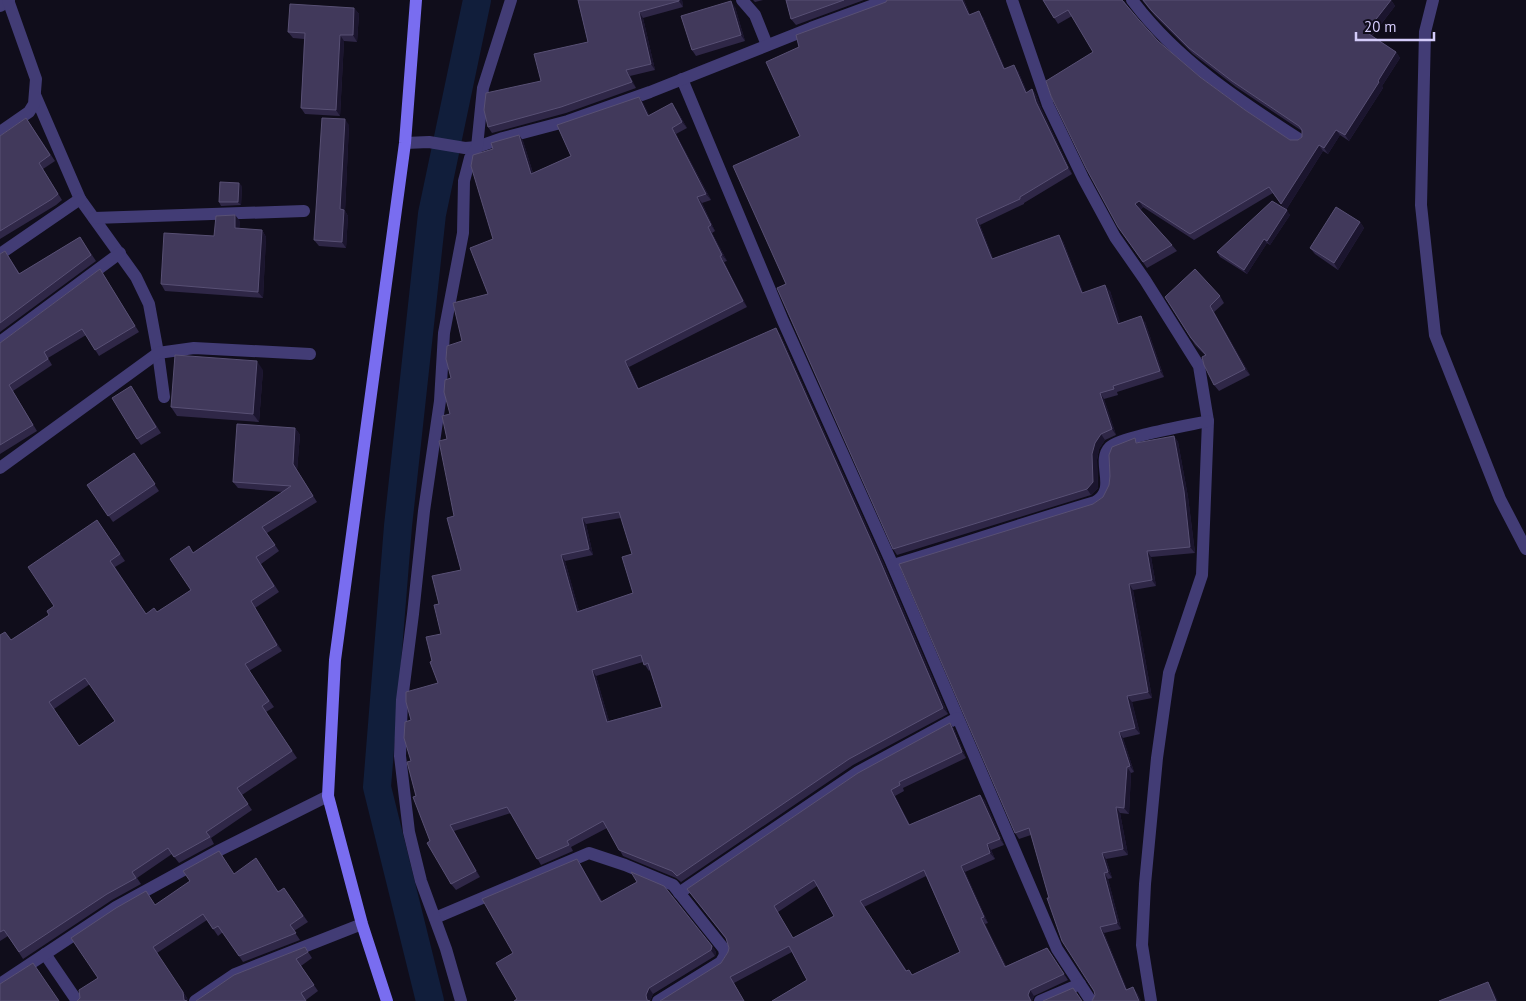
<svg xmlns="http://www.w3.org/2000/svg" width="1526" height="1001" font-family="'PT Sans',sans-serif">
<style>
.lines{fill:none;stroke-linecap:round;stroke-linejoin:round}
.canal{stroke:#111e3b;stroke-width:28}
.lane{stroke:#423c75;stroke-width:12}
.street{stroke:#423c75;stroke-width:12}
.secondary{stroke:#796df0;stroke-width:12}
.wall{fill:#2f2747;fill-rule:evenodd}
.shaded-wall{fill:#1b152e}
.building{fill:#41395b;stroke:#585074;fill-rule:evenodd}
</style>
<rect width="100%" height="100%" fill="#100d1b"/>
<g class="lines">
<!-- canal -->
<polyline class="canal" points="430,1001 377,787 398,526 432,214 477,0"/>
<!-- lane -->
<polyline class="lane" points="0,6 9,1"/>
<!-- street -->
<g class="street">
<polyline points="742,0 755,15 767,45"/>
<polyline points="1012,0 1048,105 1083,178 1115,237 1145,280 1199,366 1208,421 1202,575 1169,673 1157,758 1145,884 1142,945 1151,1001"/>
<path d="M1132 0C1176 59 1238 100 1299 139"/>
<polyline points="1433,0 1425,32 1421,205 1435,335 1500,499 1526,549"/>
<polyline points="682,79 783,321 890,559 1057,949 1091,1001"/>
<polyline points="35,95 80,199 136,277 149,304 158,353 164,397"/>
<polyline points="0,132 29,112 34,104 36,79 8,0"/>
<polyline points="405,143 429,142 465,148 477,147 503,138 568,121 650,92 811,28 887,0"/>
<polyline points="94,218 304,211"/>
<polyline points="0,254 80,199"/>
<polyline points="0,342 120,253"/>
<polyline points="0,468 158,353 194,348 310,354"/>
<path d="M893 565C960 545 1027 522 1095 502 1119 489 1095 462 1110 447 1120 437 1190 425 1208 421"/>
<polyline points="679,893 858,772 957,718"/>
<polyline points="435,918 589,853 625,865 673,885 724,949 725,955 721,962 658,1001"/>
<polyline points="45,954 77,1001"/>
<polyline points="0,984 116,907 220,850 328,796"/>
<polyline points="195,1001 235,974 362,924"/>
<polyline points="461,1001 446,949 421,881 409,832 400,756 402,700 413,614 424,511 440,401 444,333 463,233 464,181 470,158 477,147 483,88 511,0"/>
<polyline points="1040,1001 1080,984"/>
</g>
<!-- secondary -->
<polyline class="secondary" points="387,1001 362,924 328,796 335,660 405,143 416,0"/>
</g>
<!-- wall -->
<g class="wall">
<polygon points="578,0 682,0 683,7 643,18 655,70 630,76 636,88 566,113 492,133 488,127 541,81 588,42"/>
<polygon points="753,0 763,0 755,2"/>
<polygon points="786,0 864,0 796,25 791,19"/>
<polygon points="887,0 964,0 970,15 983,17 1005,69 1018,71 1027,92 1032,89 1036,95 1041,108 1072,174 1024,203 1024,204 980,225 993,259 1063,241 1083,293 1110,291 1120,323 1145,322 1164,377 1117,392 1118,395 1104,399 1116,435 1105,440 1099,449 1097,460 1098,488 1091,495 897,555 893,549 786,284 800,136 799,47 886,2"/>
<polygon points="1043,0 1124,1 1125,3 1139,20 1158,41 1200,77 1245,110 1290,140 1298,140 1302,137 1302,131 1236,87 1193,54 1155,16 1142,0 1391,0 1395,6 1372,36 1396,52 1400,58 1382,86 1383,88 1349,141 1340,135 1328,154 1323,151 1286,210 1290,215 1270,245 1267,243 1247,274 1220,257 1217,252 1285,209 1273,193 1194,240 1143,207 1140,210 1172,245 1177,251 1147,268 1118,227 1093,52 1072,16 1058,24"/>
<polygon points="735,7 745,41 696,56 692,50"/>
<polygon points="354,8 359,14 357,42 344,41 340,116 305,114 301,108 304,39 293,38 288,32"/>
<path d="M639 97 643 103 649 115 676 109 687 128 676 134 711 200 702 203 715 231 712 233 727 261 724 262 747 307 629 367 639 389 780 334 883 562 948 714 853 765 681 882 676 878 623 856 607 828 571 847 573 851 541 865 511 813 454 831 480 877 456 890 451 884 430 841 416 796 411 761V720L438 683 432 661 441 634 439 604 461 570 454 516 447 439 450 414 451 378 462 341 488 294 493 239V149L519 135 523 141 533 173 571 156ZM621 518 632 554 633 593 579 611 565 561 593 555 586 524ZM643 662 649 671 650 670 662 707 609 721 596 676Z"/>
<polygon points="26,118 55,161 43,169 62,200 56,205 0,239 0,136"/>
<polygon points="349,125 345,211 348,216 346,248 319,246 314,240"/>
<polygon points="242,186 241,205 221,206 219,202"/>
<polygon points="240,221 239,229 262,230 266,237 263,298 165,291 161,284 214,236"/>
<polygon points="1360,222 1364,228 1338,270 1315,254 1310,248"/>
<polygon points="80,237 96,261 0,332 0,254 5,251 20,274"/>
<polygon points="100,269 139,332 99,356 86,335 48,358 52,365 13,391 37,431 0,454 0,343"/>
<polygon points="1220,296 1224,303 1214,312 1250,375 1219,391 1214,385 1205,355 1195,345 1191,338 1165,297"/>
<polygon points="263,370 259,422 177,416 171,407"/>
<polygon points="131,386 161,433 141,445 137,439"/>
<path d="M295 428 300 435 297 470 317 502 267 533 279 551 261 564 279 592 255 608 282 651 249 671 274 707 266 712 297 758 242 795 252 810 211 838 214 844 179 863 172 854 137 878 141 884 112 900 23 959 8 936 0 941V635L11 640 49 615 54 606 97 520 125 561 115 567 146 614 157 612 191 590 193 553 283 492 238 488 233 482ZM90 684 115 721 79 746 54 709Z"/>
<polygon points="1174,436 1178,442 1188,497 1195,553 1151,557 1156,586 1133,590 1152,698 1132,702 1140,734 1123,738 1134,772 1131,773 1129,814 1120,813 1128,855 1106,859 1112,878 1108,879 1121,929 1104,933 1127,990 1137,993 1141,1001 1092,1001 1095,995 1094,991 1049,898 1031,835 1019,839 1015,833 1093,504 1103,497 1139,443"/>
<polygon points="134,453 159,491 113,522 87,485"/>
<path d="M950 723 954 729 966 758 903 788 904 791 895 796 910 825 980 795 985 801 1004 845 991 850 995 859 965 872 988 923 985 924 1006 966 1047 948 1068 980 1034 996 1032 1001H772L807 980 792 952 734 983 744 1001 721 963 728 952 729 948 726 939 687 889ZM926 876 960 952 912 975 907 971 864 907ZM817 886 834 916 793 938 778 912Z"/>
<polygon points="577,859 602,901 712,946 716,952 715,956 653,994 650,1001 517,999 513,953"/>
<polygon points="234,873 279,891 284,888 308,922 294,931 300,940 243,962 223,932 218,936 207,920 157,953 187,998 188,1001 98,978 155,905"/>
<polygon points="305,947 312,958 301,966 318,991 306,1000 196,1001"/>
</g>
<!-- shaded-wall -->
<g class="shaded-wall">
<polygon points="679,0 682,0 683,7 679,1"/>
<polygon points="962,0 964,0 973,21 969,15"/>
<polygon points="1391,0 1395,6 1370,38 1366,32"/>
<polygon points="731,1 735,7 745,41 741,35"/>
<polygon points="354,8 359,14 357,42 353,35"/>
<polygon points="979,11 983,17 1008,75 1004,69"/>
<polygon points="639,12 643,18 655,70 651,64"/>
<polygon points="340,35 344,41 340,116 336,110"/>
<polygon points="1396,52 1400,58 1382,86 1383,88 1349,141 1345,135 1378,81"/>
<polygon points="1014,65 1018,71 1030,98 1026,93"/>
<polygon points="626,70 630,76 636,88 632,82"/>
<polygon points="1032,89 1036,95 1041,108 1072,174 1068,168 1036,102"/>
<polygon points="639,97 643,103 653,122 648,116"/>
<polygon points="672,103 676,109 687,128 682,122"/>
<polygon points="345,119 349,125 345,211 348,216 346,248 342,242 340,209"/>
<polygon points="672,128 676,134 711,200 706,194"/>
<polygon points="1336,130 1340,135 1328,154 1324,148"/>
<polygon points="519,135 523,141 535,180 531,174"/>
<polygon points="1319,145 1323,151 1286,210 1281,204"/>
<polygon points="239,183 242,186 241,205 238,202"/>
<polygon points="697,197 702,203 715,231 711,225"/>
<polygon points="1139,201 1143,207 1140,210 1135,204"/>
<polygon points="1287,210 1290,215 1270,245 1267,241"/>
<polygon points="235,215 240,221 239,235 235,228"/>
<polygon points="976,219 980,225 996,265 992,259"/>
<polygon points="1360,222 1364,228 1338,270 1334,263"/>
<polygon points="708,227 712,233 727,261 722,255"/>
<polygon points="262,230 266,237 263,298 258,292"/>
<polygon points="1059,235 1063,241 1086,299 1082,293"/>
<polygon points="1264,239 1267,243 1247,274 1244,270"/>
<polygon points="720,256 724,262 747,307 743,301"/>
<polygon points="1105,285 1110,291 1123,330 1118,324"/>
<polygon points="1210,306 1214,312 1250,375 1245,369"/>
<polygon points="1141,316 1145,322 1164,377 1160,371"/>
<polygon points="776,328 780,334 883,562 948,714 943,708"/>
<polygon points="257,361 263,370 259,422 253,414"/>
<polygon points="625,361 629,367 642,395 638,389"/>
<polygon points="1100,393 1104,399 1116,435 1112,429"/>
<polygon points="295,428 300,435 297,470 317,502 293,464"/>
<polygon points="1101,434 1105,440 1099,449 1097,460 1098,488 1091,495 1087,489 1092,454 1095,443"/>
<polygon points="1174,436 1178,442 1188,497 1195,553 1190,547"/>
<polygon points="582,518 586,524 593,555 589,549"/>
<polygon points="1147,551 1151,557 1156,586 1152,580"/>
<polygon points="561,555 565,561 581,618 577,612"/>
<polygon points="1129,584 1133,590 1152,698 1148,692"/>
<polygon points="251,601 255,608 282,651 277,645"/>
<polygon points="592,670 596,676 611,728 607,722"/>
<polygon points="1127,696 1132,702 1140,734 1135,728"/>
<polygon points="950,723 954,729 966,758 962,752"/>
<polygon points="1119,732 1123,738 1134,772 1130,766"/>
<polygon points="1127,767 1131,773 1129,814 1124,808"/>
<polygon points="891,790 895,796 913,831 909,825"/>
<polygon points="980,795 985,801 1004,845 1000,839"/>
<polygon points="1116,807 1120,813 1128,855 1123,849"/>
<polygon points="450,825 454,831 480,877 476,871"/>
<polygon points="987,844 991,850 995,859 990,853"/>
<polygon points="1102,853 1106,859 1112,878 1108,872"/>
<polygon points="577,859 581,865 605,908 601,902"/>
<polygon points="961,866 965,872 988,923 984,917"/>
<polygon points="1104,873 1108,879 1121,929 1117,923"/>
<polygon points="981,918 985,924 1009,973 1005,967"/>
<polygon points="1100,927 1104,933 1130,996 1126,990"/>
<polygon points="712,946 716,952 715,956 711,950"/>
<polygon points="153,947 187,998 188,1001 185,1001"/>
<polygon points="1488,982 1493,990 1498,1001 1496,1001"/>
<polygon points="1133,987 1137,993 1141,1001 1139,1001"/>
<polygon points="649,988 653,994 650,1001 647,1000 646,995"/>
<polygon points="1030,990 1034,996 1032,1001 1031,1001 1028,995"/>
</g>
<!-- building -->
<g class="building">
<polygon points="578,0 679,0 679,1 639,12 651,64 626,70 632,82 561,107 488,127 484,110 486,93 541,81 534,54 588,42"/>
<polygon points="786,0 844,0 791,19"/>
<polygon points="887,0 962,0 969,15 979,11 1004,69 1014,65 1026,93 1032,89 1036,102 1068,168 1020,197 1020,199 976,219 992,259 1059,235 1082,293 1105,285 1118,324 1141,316 1160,371 1113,386 1114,389 1100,393 1112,429 1101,434 1095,443 1092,454 1093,482 1087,489 893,549 777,288 786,284 733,166 800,136 766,62 799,47 796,35 886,2"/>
<polygon points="1043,0 1122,0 1139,20 1158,41 1200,77 1245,110 1290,140 1298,140 1302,137 1302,130 1299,126 1232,81 1189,48 1151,10 1143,0 1391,0 1366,32 1396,52 1378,81 1379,82 1345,135 1336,130 1324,148 1319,145 1281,204 1269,187 1190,234 1139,201 1135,204 1172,245 1143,262 1118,227 1086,168 1051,96 1046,81 1093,52 1068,10 1054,18"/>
<polygon points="731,1 741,35 692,50 681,16"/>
<polygon points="290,4 354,8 353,35 340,35 336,110 301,108 305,33 288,32"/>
<path d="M639 97 648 116 672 103 682 122 672 128 706 194 697 197 711 225 708 227 722 255 720 256 743 301 625 361 638 389 776 328 878 556 943 708 849 759 677 876 672 871 619 850 603 821 567 841 569 845 537 859 507 807 450 825 476 871 451 884 427 843 430 841 413 797 416 796 407 762 411 761 404 738 405 722 411 720 406 702V692L438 683 430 662 432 661 426 637 441 634 434 605 439 604 432 576 461 570 447 518 454 516 439 441 447 439 442 416 450 414 444 392 445 380 451 378 446 359 447 346 462 341 453 303 488 294 470 248 493 239 471 166 473 155 493 149 491 143 519 135 531 174 571 156 557 125ZM619 512 632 554 622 557 633 593 577 612 561 555 589 549 582 518ZM641 655 644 665 648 663 662 707 607 722 592 670Z"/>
<polygon points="26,118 50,155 39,163 58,194 52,199 0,231 0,136"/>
<polygon points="322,118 345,119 340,209 344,210 342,242 314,240"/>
<polygon points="220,182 239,183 238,202 219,202"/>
<polygon points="1272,201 1287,210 1267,241 1264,239 1244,270 1217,252"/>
<polygon points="1336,207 1360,222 1334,263 1310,248"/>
<polygon points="235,215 235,228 262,230 258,292 161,284 164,233 214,236 216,216"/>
<polygon points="80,237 91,255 0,323 0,254 5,251 19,274"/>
<polygon points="100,269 135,326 95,350 82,329 44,352 48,359 9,385 33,425 0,445 0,343"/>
<polygon points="1195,269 1220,296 1210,306 1245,369 1214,385 1204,365 1202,357 1206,355 1191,338 1165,297"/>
<polygon points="175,355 257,361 253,414 171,407"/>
<polygon points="131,386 156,427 137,439 112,398"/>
<path d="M237 424 295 428 293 464 313 496 262 527 275 545 256 557 274 586 251 601 277 645 245 664 269 701 262 706 292 751 237 788 248 804 206 832 210 837 174 857 168 848 132 872 136 878 107 894 19 952 4 930 0 932V635L5 632 11 640 49 615 47 611 54 606 28 567 97 520 120 554 110 561 146 614 154 608 157 612 191 590 170 559 189 546 193 553 291 486 233 482ZM85 678 115 721 79 746 49 702Z"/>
<polygon points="1174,436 1184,491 1190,547 1147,551 1152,580 1129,584 1148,692 1127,696 1135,728 1119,732 1130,766 1127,767 1124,808 1116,807 1123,849 1102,853 1108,872 1104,873 1117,923 1100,927 1126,990 1133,987 1139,1001 1092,1001 1095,995 1094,991 1062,941 1047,898 1049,898 1029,828 1015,833 899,564 1093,504 1103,497 1109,485 1110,476 1109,455 1112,447 1135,438 1136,443"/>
<polygon points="134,453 155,484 108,516 87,485"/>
<path d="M950 723 962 752 899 782 900 785 891 790 909 825 980 795 1000 839 987 844 990 853 961 866 984 917 981 918 1005 967 1047 948 1064 974 1030 990 1028 995 1031 1001H772L807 980 789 946 730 977 744 1001H660L721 963 728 952 729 948 726 938 687 889 858 773ZM924 870 960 952 912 975 909 970 906 971 860 901ZM814 880 834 916 793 938 774 906Z"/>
<polygon points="219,851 234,874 256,858 278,892 284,888 303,916 290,925 296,933 239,956 218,926 213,929 203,914 153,947 183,992 184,1000 187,1001 77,1001 80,998 79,990 98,978 71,938 116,908 146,891 155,905 190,881 183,871"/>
<polygon points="577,859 601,902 637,882 631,872 664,886 712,946 711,950 649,988 646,995 647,1000 650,1001 514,1001 517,999 496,963 513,953 482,899"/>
<polygon points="305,947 308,952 296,959 314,985 301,993 306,1001 196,1001 234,975"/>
<polygon points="33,963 59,1001 0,1001 0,984"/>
<polygon points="1488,982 1496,1001 1439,1001"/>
<polygon points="1073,988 1082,1001 1043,1001"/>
</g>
<!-- scale -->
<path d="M1356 32v8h78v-8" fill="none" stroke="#d4ccfa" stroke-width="2.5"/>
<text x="1364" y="32" font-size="15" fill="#d4ccfa" stroke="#100d1b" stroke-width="4" paint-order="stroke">20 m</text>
</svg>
